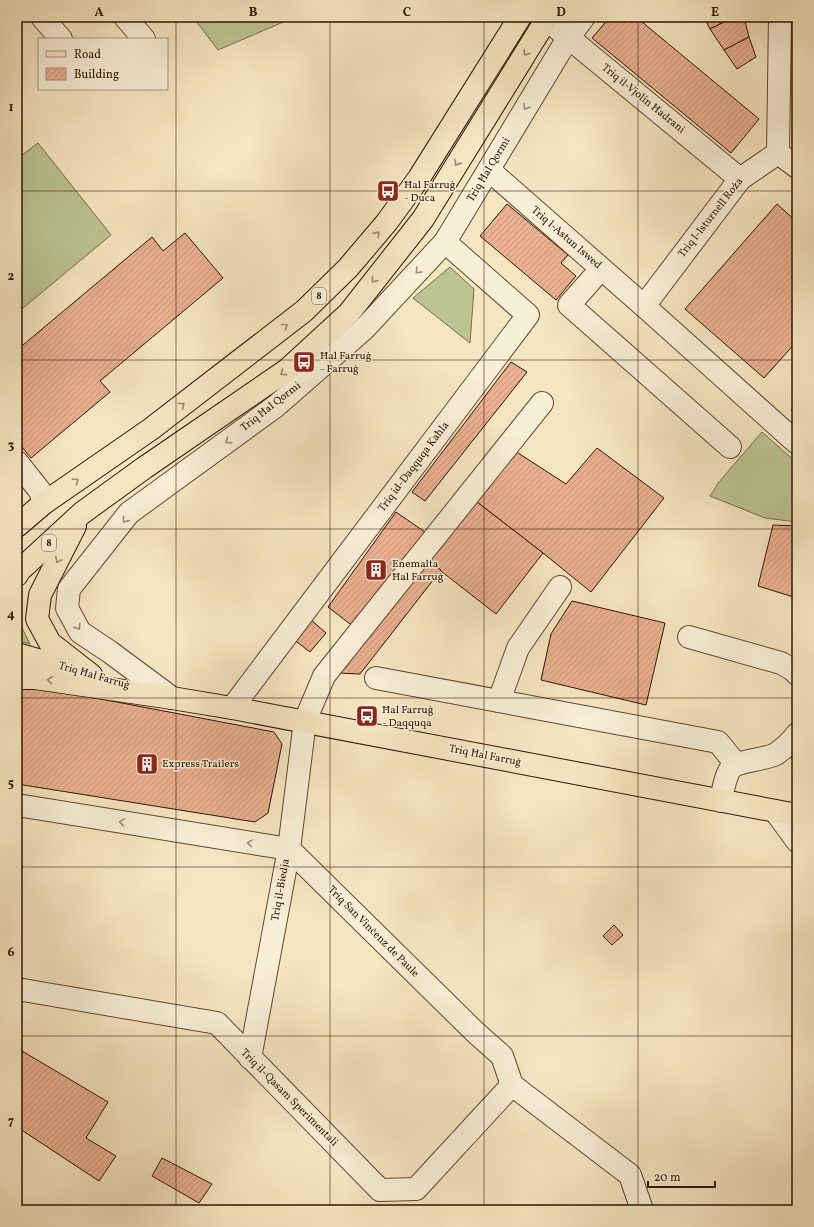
<svg xmlns="http://www.w3.org/2000/svg" width="814" height="1227" font-family="Vollkorn,serif">
<style>
.grass{fill:#bcc493;stroke:#766c4a}
.building{fill:url(#building-hatch);stroke:#311400}
.lines{fill:none;stroke-linecap:round;stroke-linejoin:round}
.minor-casing{stroke:#624830;stroke-width:24}
.major-casing{stroke:#311400;stroke-width:24}
.highway-casing{stroke:#311400;stroke-width:24}
.minor{stroke:#f8efd7;stroke-width:22}
.major{stroke:#f5e6c2;stroke-width:22}
.highway{stroke:#f5e6c2;stroke-width:22}
.oneway{stroke:#9d886b}
.oneway2{stroke:#9e8c76}
.grid{fill:none;stroke:#311400;stroke-width:1;stroke-opacity:0.55}
.labels{text-anchor:middle;dominant-baseline:central;stroke-width:3;stroke-linejoin:round;paint-order:stroke}
.shield{fill:#f8efd7;stroke:#6d5640;stroke-width:1}
.shield-label{font-size:10px;font-weight:bold;fill:#311400}
.street-label{font-size:11px;fill:#311400;stroke:#f8efd7}
.poi-label{font-size:11px;fill:#311400;stroke:#f8efd7;text-anchor:start}
.neatline{fill:none;stroke:#311400;stroke-width:1.5}
.grid-label{font-size:13px;text-anchor:middle;font-weight:bold;fill:#311400}
</style>
<defs>
<pattern id="building-hatch" width="6" height="6" patternUnits="userSpaceOnUse"><rect width="6" height="6" fill="#ebb192"/><path d="M-1 1l2-2M0 6l6-6M5 7l2-2" fill="none" stroke="#ca977c"/></pattern>
</defs>
<rect width="100%" height="100%" fill="#f5e6c2"/>
<filter id="stains"><feTurbulence type="fractalNoise" baseFrequency=".005" numOctaves="4"/><feColorMatrix values="0 0 0 0 .2 0 0 0 0 .09 0 0 0 0 .02 0 0 0 .5 -.17"/></filter>
<radialGradient id="worn" r=".72"><stop offset=".6" stop-color="#630" stop-opacity="0"/><stop offset="1" stop-color="#630" stop-opacity=".3"/></radialGradient>
<!-- grass -->
<g class="grass">
<polygon points="193,17 295,17 218,50"/>
<polygon points="38,143 111,235 17,313 17,159"/>
<polygon points="450,267 474,289 470,343 413,298"/>
<polygon points="762,432 797,463 797,522 765,518 710,496 719,482"/>
<polygon points="20,605 21,626 30,644 19,641 17,638 17,611"/>
</g>
<!-- building -->
<g class="building">
<polygon points="610,17 636,17 759,119 731,153 592,38"/>
<polygon points="704,17 734,17 710,29"/>
<polygon points="734,17 744,17 749,37 724,50 710,29"/>
<polygon points="749,37 756,57 737,69 724,50"/>
<polygon points="507,204 568,255 561,263 576,276 556,300 480,236"/>
<polygon points="777,204 797,222 797,341 764,378 685,309"/>
<polygon points="185,233 223,278 100,381 110,392 31,458 17,441 17,350 152,237 163,251"/>
<polygon points="511,362 527,372 425,501 412,492"/>
<polygon points="797,403 797,415 791,410"/>
<polygon points="597,448 664,498 591,592 543,553 477,502 515,451 566,484"/>
<polygon points="477,502 543,553 496,614 428,561"/>
<polygon points="396,512 425,532 354,627 328,607"/>
<polygon points="773,525 797,526 797,598 758,586"/>
<polygon points="428,561 441,570 360,674 338,673"/>
<polygon points="572,601 665,623 646,705 541,680 551,634"/>
<polygon points="310,619 326,633 310,652 293,639"/>
<polygon points="17,683 274,732 282,744 268,813 255,822 17,784"/>
<polygon points="614,925 623,935 612,945 603,936"/>
<polygon points="17,1048 108,1102 86,1138 116,1156 99,1181 17,1127"/>
<polygon points="162,1158 212,1184 199,1203 152,1176"/>
</g>
<g class="lines">
<!-- minor casing -->
<g class="minor-casing">
<g id="minor">
<polyline points="42,17 61,39"/>
<polyline points="125,17 144,39"/>
<polyline points="546,19 740,179"/>
<polyline points="778,153 780,17"/>
<polyline points="778,153 797,167"/>
<polyline points="489,170 644,306 797,443"/>
<polyline points="601,269 569,305 730,447"/>
<polyline points="644,306 740,179 778,153"/>
<polyline points="17,462 40,491 44,503"/>
<polyline points="689,637 781,663 793,670 797,674"/>
<polyline points="376,678 718,742 736,764"/>
<polyline points="172,698 110,652 80,632 67,608 69,589 129,513 276,406 364,329 445,242 568,38 584,17"/>
<polyline points="499,701 518,648 560,587"/>
<polyline points="232,708 528,315 445,242"/>
<path d="M721 801C722 793 726 774 731 768 739 760 765 760 776 754 783 749 792 741 797 734"/>
<polyline points="17,805 289,849 475,1032 502,1056 512,1085 630,1175 641,1207 641,1210"/>
<polyline points="775,811 797,841"/>
<polyline points="17,989 217,1023 380,1190 416,1189 512,1085"/>
<polyline points="250,1058 289,849 305,721 324,676 542,403"/>
</g>
</g>
<!-- major casing -->
<g class="major-casing">
<g id="major">
<polyline points="17,654 90,675"/>
<polyline points="17,678 35,678 172,698 232,708 797,815"/>
</g>
</g>
<!-- highway casing -->
<g class="highway-casing">
<g id="highway">
<polyline points="17,526 44,503 151,429 304,311 348,268 387,222 419,178 520,17"/>
<polyline points="75,526 40,595 37,619 50,643 91,675"/>
<polyline points="17,575 19,571 82,513 144,468 287,370 349,313 423,219 548,17"/>
</g>
</g>
<!-- minor -->
<use href="#minor" class="minor"/>
<!-- major -->
<use href="#major" class="major"/>
<!-- highway -->
<use href="#highway" class="highway"/>
</g>
<!-- one-way arrows -->
<defs><path id="oneway-chevron" d="M-2-3.5L2.5 0L-2 3.5" fill="none" stroke-width="1.6" stroke-linecap="round" stroke-linejoin="round"/></defs>
<g class="oneway">
<use href="#oneway-chevron" transform="translate(526 53) rotate(122)"/>
<use href="#oneway-chevron" transform="translate(457 163) rotate(122)"/>
<use href="#oneway-chevron" transform="translate(377 234) rotate(-49)"/>
<use href="#oneway-chevron" transform="translate(374 280) rotate(128)"/>
<use href="#oneway-chevron" transform="translate(285 326) rotate(-38)"/>
<use href="#oneway-chevron" transform="translate(283 373) rotate(144)"/>
<use href="#oneway-chevron" transform="translate(182 405) rotate(-38)"/>
<use href="#oneway-chevron" transform="translate(76 481) rotate(-35)"/>
<use href="#oneway-chevron" transform="translate(58 560) rotate(118)"/>
<use href="#oneway-chevron" transform="translate(50 680) rotate(-172)"/>
</g>
<g class="oneway2">
<use href="#oneway-chevron" transform="translate(526 107) rotate(121)"/>
<use href="#oneway-chevron" transform="translate(418 271) rotate(133)"/>
<use href="#oneway-chevron" transform="translate(228 441) rotate(144)"/>
<use href="#oneway-chevron" transform="translate(125 520) rotate(129)"/>
<use href="#oneway-chevron" transform="translate(78 627) rotate(58)"/>
<use href="#oneway-chevron" transform="translate(122 822) rotate(-171)"/>
<use href="#oneway-chevron" transform="translate(250 843) rotate(-171)"/>
</g>
<!-- grid -->
<path class="grid" d="M176 17V1210M330 17V1210M484 17V1210M638 17V1210M17 191H797M17 360H797M17 529H797M17 698H797M17 867H797M17 1036H797"/>
<!-- icons -->
<defs>
<g id="bus-square" transform="scale(1.15)"><rect x="-9" y="-9" width="18" height="18" rx="4" fill="#8f2418" stroke="#f8efd7"/><path d="M-5-6H5V4H4V6H2V4H-2V6H-4V4H-5ZM-3.5-4V0h7V-4ZM-3.5 1.2v1.5H-2V1.2ZM2 1.2v1.5H3.5V1.2Z" fill="#fff"/></g>
<g id="building-square" transform="scale(1.15)"><rect x="-9" y="-9" width="18" height="18" rx="4" fill="#8f2418" stroke="#f8efd7"/><path d="M-4-6H4V6H1V3H-1V6H-4ZM-2.5-4.3h1.7v1.8h-1.7ZM.8-4.3h1.7v1.8H.8ZM-2.5-1h1.7V.8h-1.7ZM.8-1h1.7V.8H.8Z" fill="#fff"/></g>
</defs>
<g fill-rule="evenodd">
<use href="#bus-square" x="388" y="191"/>
<use href="#bus-square" x="304" y="362"/>
<use href="#building-square" x="376" y="570"/>
<use href="#bus-square" x="367" y="716"/>
<use href="#building-square" x="147" y="764"/>
</g>
<g class="labels">
<!-- shield labels -->
<g class="shield">
<rect x="312" y="288" width="14" height="16" rx="3"/>
<rect x="42" y="535" width="14" height="16" rx="3"/>
</g>
<g class="shield-label">
<text x="319" y="296">8</text>
<text x="49" y="543">8</text>
</g>
<!-- street labels -->
<g class="street-label">
<text transform="translate(643 99) rotate(39)">Triq il-Vjolin Ħadrani</text>
<text transform="translate(489 170) rotate(-59)">Triq Ħal Qormi</text>
<text transform="translate(711 218) rotate(-52)">Triq l-Isturnell Roża</text>
<text transform="translate(566 238) rotate(41)">Triq l-Astun Iswed</text>
<text transform="translate(271 407) rotate(-38)">Triq Ħal Qormi</text>
<text transform="translate(414 467) rotate(-53)">Triq id-Daqquqa Kaħla</text>
<text transform="translate(94 676) rotate(16)">Triq Ħal Farruġ</text>
<text transform="translate(485 756) rotate(11)">Triq Ħal Farruġ</text>
<text transform="translate(281 890) rotate(-80)">Triq il-Biedja</text>
<text transform="translate(373 932) rotate(45)">Triq San Vinċenz de Paule</text>
<text transform="translate(289 1098) rotate(45)">Triq il-Qasam Sperimentali</text>
</g>
<!-- poi labels -->
<g class="poi-label">
<text x="404" y="185">Ħal Farruġ<tspan x="404" dy="13">- Duca</tspan></text>
<text x="320" y="356">Ħal Farruġ<tspan x="320" dy="13">- Farruġ</tspan></text>
<text x="392" y="564">Enemalta<tspan x="392" dy="13">Ħal Farruġ</tspan></text>
<text x="382" y="710">Ħal Farruġ<tspan x="382" dy="13">- Daqquqa</tspan></text>
<text x="162" y="764">Express Trailers</text>
</g>
</g>
<!-- margin -->
<rect width="814" height="1227" fill="none" stroke="#f5e6c2" stroke-width="44"/>
<!-- legend -->
<rect x="38" y="38" width="130" height="52" fill="#f8efd7" stroke="#a89781"/>
<rect x="46" y="51" width="20" height="6" fill="#f5e6c2" stroke="#a89781"/>
<text x="74" y="58" font-size="12" fill="#311400">Road</text>
<rect x="46" y="68" width="20" height="12" fill="url(#building-hatch)" stroke="#a89781"/>
<text x="74" y="78" font-size="12" fill="#311400">Building</text>
<!-- scale -->
<path d="M648 1181v6h67v-6" fill="none" stroke="#311400" stroke-width="2"/>
<text x="654" y="1181" font-size="12" fill="#311400" stroke="#f8efd7" stroke-width="3" paint-order="stroke">20 m</text>
<rect x="22" y="22" width="770" height="1183" class="neatline"/>
<g class="grid-label">
<text x="99" y="16">A</text>
<text x="253" y="16">B</text>
<text x="407" y="16">C</text>
<text x="561" y="16">D</text>
<text x="715" y="16">E</text>
<text x="11" y="111">1</text>
<text x="11" y="280">2</text>
<text x="11" y="449">3</text>
<text x="11" y="618">4</text>
<text x="11" y="787">5</text>
<text x="11" y="956">6</text>
<text x="11" y="1125">7</text>
</g>
<rect width="100%" height="100%" filter="url(#stains)"/>
<rect width="100%" height="100%" fill="url(#worn)"/>
</svg>
